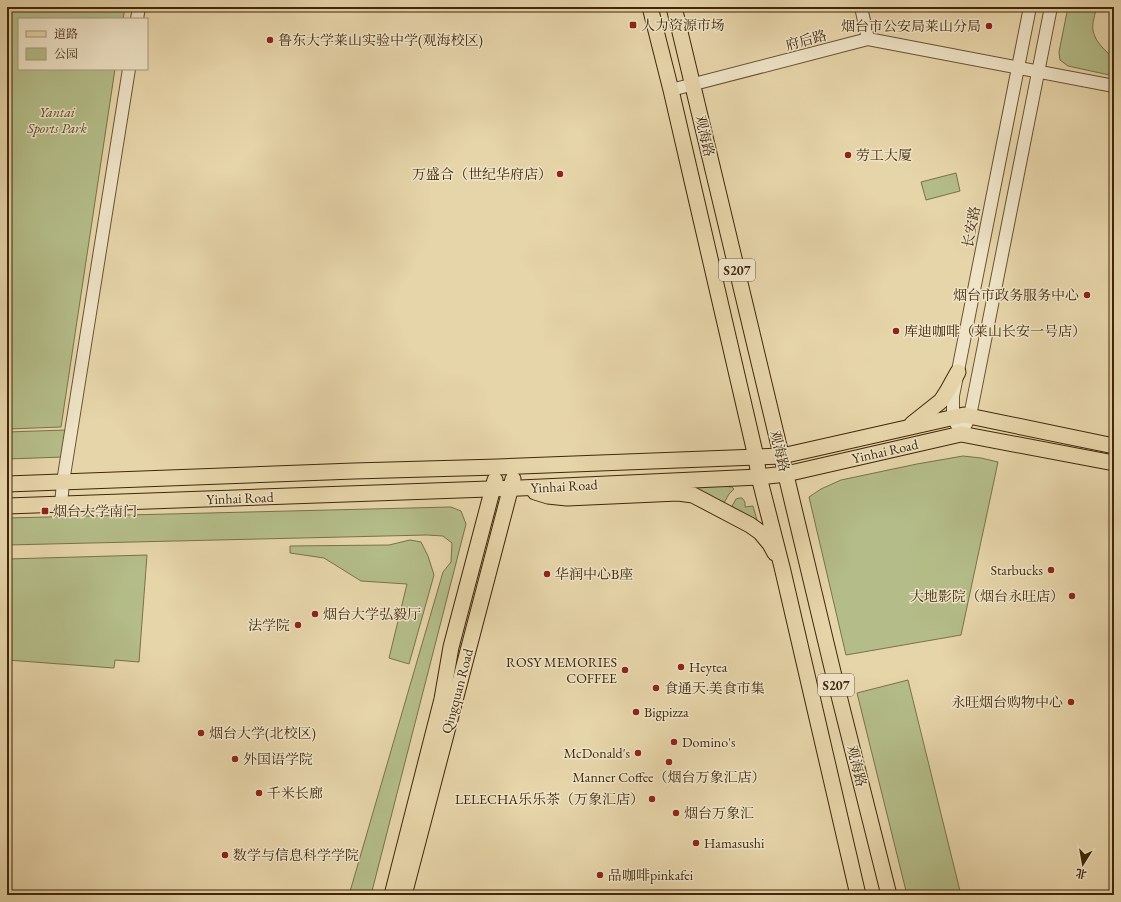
<svg xmlns="http://www.w3.org/2000/svg" width="1121" height="902" font-family="'EB Garamond','Noto Serif SC',serif">
<style>
.green{fill:#b4bd89;stroke:#7a7249}
.lines{fill:none;stroke-linecap:round;stroke-linejoin:round}
.minor-casing{stroke:#6a5231;stroke-width:14}
.major-casing{stroke:#402709;stroke-width:17}
.minor{stroke:#efe4c8;stroke-width:12}
.major{stroke:#e7d5aa;stroke-width:15}
.poi-dot{fill:#8f2418;stroke:#efe4c8;stroke-width:1.5}
.labels{text-anchor:middle;dominant-baseline:central;stroke-width:3;stroke-linejoin:round;paint-order:stroke}
.shield{fill:#efe4c8;stroke:#746042;stroke-width:1}
.shield-label{font-size:13px;font-weight:bold;fill:#402709}
.poi-label{font-size:14px;fill:#402709;stroke:#efe4c8;text-anchor:start}
.street-label{font-size:14px;fill:#402709;stroke:#efe4c8}
.park-label{font-size:14px;font-style:italic;fill:#5d4c29;stroke:#efe4c8}
</style>
<rect width="100%" height="100%" fill="#e7d5aa"/>
<filter id="stains"><feTurbulence type="fractalNoise" baseFrequency=".005" numOctaves="4"/><feColorMatrix values="0 0 0 0 .2 0 0 0 0 .09 0 0 0 0 .02 0 0 0 .5 -.17"/></filter>
<radialGradient id="worn" r=".72"><stop offset=".6" stop-color="#630" stop-opacity="0"/><stop offset="1" stop-color="#630" stop-opacity=".3"/></radialGradient>
<!-- green -->
<g class="green">
<polygon points="7,7 125,7 123,19 19,19 19,69 115,69 61,427 7,429"/>
<path d="M1068 7H1097C1095 14 1092 23 1093 30 1095 42 1104 49 1112 57H1114V76L1068 66 1060 60 1059 52Z"/>
<polygon points="956,173 960,191 926,200 921,182"/>
<polygon points="66,430 63,457 7,459 7,432"/>
<polygon points="963,456 981,458 998,462 961,635 846,655 809,497 821,489 841,480 917,464"/>
<polygon points="721,486 732,487 734,489 729,494 724,503 572,491"/>
<polygon points="739,498 742,498 745,502 745,507 753,506 757,520 756,521 731,508 736,499"/>
<polygon points="451,507 461,511 466,524 371,895 349,895 443,572 451,562 452,543 443,536 427,535 7,545 7,518"/>
<polygon points="410,540 421,542 428,556 434,575 409,664 389,658 407,584 361,581 324,558 290,553 290,546 389,545"/>
<polygon points="147,555 139,662 115,660 114,668 7,660 7,559"/>
<polygon points="908,680 961,895 907,895 857,693"/>
</g>
<g class="lines">
<!-- minor casing -->
<g class="minor-casing">
<g id="minor">
<polyline points="861,7 868,39"/>
<polyline points="137,19 139,7"/>
<polyline points="671,90 868,39 1114,86"/>
<polyline points="957,425 953,417 953,396 1030,7"/>
<polyline points="961,434 970,416 1051,7"/>
<polyline points="61,505 63,482 129,69"/>
</g>
</g>
<!-- major casing -->
<g class="major-casing">
<g id="major">
<polyline points="650,7 671,90 756,457 759,477 782,567 858,895"/>
<polyline points="674,7 834,676 889,895"/>
<polyline points="912,424 941,401 948,390 958,372"/>
<polyline points="7,484 354,471 498,467 782,456 964,415 1114,446"/>
<polyline points="535,492 548,496 567,498 678,493 693,495 750,525 760,532 770,544 775,553"/>
<polyline points="7,506 520,488 759,477 786,474 961,434 1114,463"/>
<polyline points="392,895 442,699 451,647 495,480"/>
<polyline points="404,895 513,479"/>
</g>
</g>
<!-- minor -->
<use href="#minor" class="minor"/>
<!-- major -->
<use href="#major" class="major"/>
</g>
<!-- markers -->
<g class="poi-dot">
<rect x="629" y="21" width="8" height="8" rx="2"/>
<circle cx="989" cy="26" r="4"/>
<circle cx="270" cy="40" r="4"/>
<circle cx="848" cy="155" r="4"/>
<circle cx="560" cy="174" r="4"/>
<circle cx="1087" cy="295" r="4"/>
<circle cx="896" cy="331" r="4"/>
<rect x="41" y="507" width="8" height="8" rx="2"/>
<circle cx="1051" cy="570" r="4"/>
<circle cx="547" cy="574" r="4"/>
<circle cx="1072" cy="596" r="4"/>
<circle cx="315" cy="614" r="4"/>
<circle cx="298" cy="625" r="4"/>
<circle cx="681" cy="667" r="4"/>
<circle cx="625" cy="670" r="4"/>
<circle cx="656" cy="688" r="4"/>
<circle cx="1071" cy="702" r="4"/>
<circle cx="636" cy="712" r="4"/>
<circle cx="201" cy="733" r="4"/>
<circle cx="674" cy="742" r="4"/>
<circle cx="638" cy="753" r="4"/>
<circle cx="235" cy="759" r="4"/>
<circle cx="669" cy="762" r="4"/>
<circle cx="259" cy="793" r="4"/>
<circle cx="652" cy="799" r="4"/>
<circle cx="676" cy="813" r="4"/>
<circle cx="696" cy="843" r="4"/>
<circle cx="225" cy="855" r="4"/>
<circle cx="600" cy="875" r="4"/>
</g>
<g class="labels">
<!-- shield labels -->
<g class="shield">
<rect x="719" y="259" width="36" height="22" rx="3"/>
<rect x="818" y="674" width="36" height="22" rx="3"/>
</g>
<g class="shield-label">
<text x="737" y="270">S207</text>
<text x="836" y="685">S207</text>
</g>
<!-- poi labels -->
<g class="poi-label">
<text x="641" y="25">人力资源市场</text>
<text x="981" y="26" text-anchor="end">烟台市公安局莱山分局</text>
<text x="278" y="40">鲁东大学莱山实验中学(观海校区)</text>
<text x="856" y="155">劳工大厦</text>
<text x="552" y="174" text-anchor="end">万盛合（世纪华府店）</text>
<text x="1079" y="295" text-anchor="end">烟台市政务服务中心</text>
<text x="904" y="331">库迪咖啡（莱山长安一号店）</text>
<text x="53" y="511">烟台大学南门</text>
<text x="1043" y="570" text-anchor="end">Starbucks</text>
<text x="555" y="574">华润中心B座</text>
<text x="1064" y="596" text-anchor="end">大地影院（烟台永旺店）</text>
<text x="323" y="614">烟台大学弘毅厅</text>
<text x="290" y="625" text-anchor="end">法学院</text>
<text x="617" y="662" text-anchor="end">ROSY MEMORIES<tspan x="617" dy="16">COFFEE</tspan></text>
<text x="689" y="667">Heytea</text>
<text x="664" y="688">食通天·美食市集</text>
<text x="1063" y="702" text-anchor="end">永旺烟台购物中心</text>
<text x="644" y="712">Bigpizza</text>
<text x="209" y="733">烟台大学(北校区)</text>
<text x="682" y="742">Domino's</text>
<text x="630" y="753" text-anchor="end">McDonald's</text>
<text x="243" y="759">外国语学院</text>
<text x="669" y="777" text-anchor="middle">Manner Coffee（烟台万象汇店）</text>
<text x="267" y="793">千米长廊</text>
<text x="644" y="799" text-anchor="end">LELECHA乐乐茶（万象汇店）</text>
<text x="684" y="813">烟台万象汇</text>
<text x="704" y="843">Hamasushi</text>
<text x="233" y="855">数学与信息科学学院</text>
<text x="608" y="875">品咖啡pinkafei</text>
</g>
<!-- street labels -->
<g class="street-label">
<text transform="translate(806 40) rotate(-15)">府后路</text>
<text transform="translate(705 136) rotate(77)">观海路</text>
<text transform="translate(971 227) rotate(-79)">长安路</text>
<text transform="translate(780 451) rotate(76)">观海路</text>
<text transform="translate(885 451) rotate(-13)">Yinhai Road</text>
<text transform="translate(564 486) rotate(-3)">Yinhai Road</text>
<text transform="translate(240 498) rotate(-2)">Yinhai Road</text>
<text transform="translate(457 691) rotate(-75)">Qingquan Road</text>
<text transform="translate(857 766) rotate(76)">观海路</text>
</g>
<!-- park labels -->
<g class="park-label">
<text x="57" y="112">Yantai<tspan x="57" dy="16">Sports Park</tspan></text>
</g>
</g>
<!-- margin -->
<rect width="1121" height="902" fill="none" stroke="#e7d5aa" stroke-width="24"/>
<rect x="8" y="8" width="1105" height="886" fill="none" stroke="#402709" stroke-width="2"/>
<rect x="12" y="12" width="1097" height="878" fill="none" stroke="#402709"/>
<!-- legend -->
<rect x="18" y="18" width="130" height="52" fill="#efe4c8" stroke="#a9987c"/>
<rect x="26" y="31" width="20" height="6" fill="#e7d5aa" stroke="#a9987c"/>
<text x="54" y="38" font-size="12" fill="#402709">道路</text>
<rect x="26" y="48" width="20" height="12" fill="#b4bd89" stroke="#a9987c"/>
<text x="54" y="58" font-size="12" fill="#402709">公园</text>
<!-- north arrow -->
<g transform="translate(1083 864) rotate(191)" stroke="#efe4c8" stroke-width="3" paint-order="stroke">
<path d="M0-3L7 15L0 10L-7 15Z" fill="#402709"/>
<text y="-6" font-size="11" font-weight="bold" text-anchor="middle" fill="#402709">北</text>
</g>
<rect width="100%" height="100%" filter="url(#stains)"/>
<rect width="100%" height="100%" fill="url(#worn)"/>
</svg>
